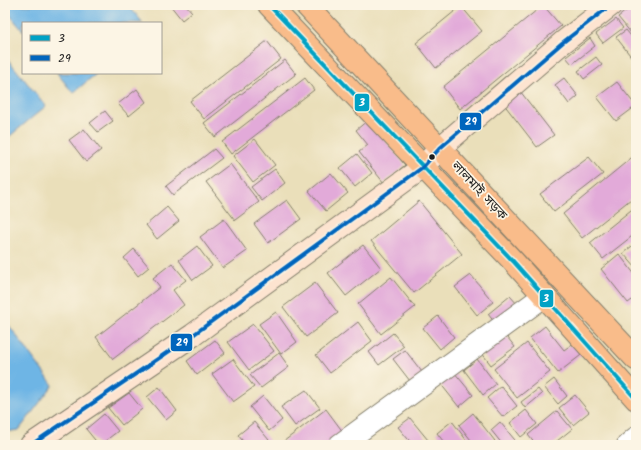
<svg xmlns="http://www.w3.org/2000/svg" width="641" height="450" font-family="Kalam,'Noto Sans Bengali',sans-serif">
<style>
.water{fill:#6eb5e5;stroke:#456880}
.building{fill:#e2aad9}
.lines{fill:none;stroke-linecap:round;stroke-linejoin:round}
.minor-casing{stroke:#837e6b;stroke-width:24}
.secondary-casing{stroke:#837e6b;stroke-width:24}
.primary-casing{stroke:#837e6b;stroke-width:24}
.minor{stroke:#fff;stroke-width:22}
.secondary{stroke:#fde4d0;stroke-width:22}
.primary{stroke:#f9bc8a;stroke-width:22}
.bus-1-casing{stroke:#fcf5e5;stroke-width:7}
.bus-2-casing{stroke:#fcf5e5;stroke-width:7}
.bus-1{stroke:#01a2c5;stroke-width:4}
.bus-2{stroke:#0065bd;stroke-width:4}
.bus-dot{fill:#1c1c1c;stroke:#fcf5e5;stroke-width:1.5}
.labels{text-anchor:middle;dominant-baseline:central;stroke-width:3.5;stroke-linejoin:round;paint-order:stroke}
.street-label{font-size:13px;fill:#1c1c1c;stroke:#fcf5e5}
.line-badge{stroke:#fcf5e5;stroke-width:1.5}
.badge-label{font-size:11px;text-anchor:middle;font-weight:bold;fill:#fff}
</style>
<rect width="100%" height="100%" fill="#fcf5e5"/>
<filter id="ink" filterUnits="userSpaceOnUse"><feTurbulence type="fractalNoise" baseFrequency=".025" numOctaves="2"/><feDisplacementMap in="SourceGraphic" scale="8" xChannelSelector="R" yChannelSelector="G"/><feConvolveMatrix kernelMatrix="1 2 1 2 8 2 1 2 1" color-interpolation-filters="sRGB"/></filter>
<filter id="wash" filterUnits="userSpaceOnUse"><feTurbulence type="fractalNoise" baseFrequency=".012" numOctaves="4" result="noise"/><feDisplacementMap in="SourceGraphic" scale="16" xChannelSelector="R" yChannelSelector="G"/><feGaussianBlur stdDeviation="0.9" result="paint"/><feColorMatrix in="noise" values="0 0 0 0 0 0 0 0 0 0 0 0 0 0 0 0 0 1.4 0 .05"/><feComposite in="paint" operator="in"/></filter>
<g filter="url(#wash)">
<rect width="100%" height="100%" fill="#eadfba"/>
<!-- water -->
<g class="water">
<polygon points="5,5 128,5 143,23 23,23 23,31 5,9"/>
<polygon points="5,56 46,106 5,140"/>
<polygon points="57,73 97,73 73,93"/>
<polygon points="5,320 53,385 19,430 5,432"/>
</g>
<g id="blocks">
<!-- building -->
<g class="building">
<polygon points="170,5 186,5 192,12 182,20"/>
<polygon points="543,5 561,26 460,109 443,87"/>
<polygon points="634,5 636,5 636,39 618,17"/>
<polygon points="461,6 482,31 436,68 416,43"/>
<polygon points="616,19 623,28 603,43 596,34"/>
<polygon points="626,30 636,42 636,57 633,59 616,37"/>
<polygon points="590,38 595,46 572,64 566,57"/>
<polygon points="267,41 281,59 204,119 190,101"/>
<polygon points="596,57 602,65 584,79 578,71"/>
<polygon points="285,60 296,74 215,137 204,123"/>
<polygon points="305,78 314,90 231,154 222,142"/>
<polygon points="564,78 578,96 569,104 555,85"/>
<polygon points="617,82 636,106 616,121 597,97"/>
<polygon points="137,89 146,102 129,116 118,104"/>
<polygon points="520,91 554,135 537,147 503,103"/>
<polygon points="105,111 113,121 98,132 90,123"/>
<polygon points="368,120 405,165 384,183 359,152 368,145 356,130"/>
<polygon points="84,129 101,150 86,162 69,140"/>
<polygon points="255,139 275,165 253,182 233,156"/>
<polygon points="214,149 222,158 173,195 166,186"/>
<polygon points="357,154 372,173 355,187 340,168"/>
<polygon points="636,154 636,195 582,238 563,214"/>
<polygon points="589,157 603,174 554,212 540,194"/>
<polygon points="230,164 259,202 235,220 206,182"/>
<polygon points="275,169 285,183 262,201 251,187"/>
<polygon points="331,173 348,193 326,211 309,191"/>
<polygon points="287,200 301,219 268,243 254,224"/>
<polygon points="419,201 462,254 414,293 371,241"/>
<polygon points="636,206 636,233 603,259 590,243"/>
<polygon points="167,207 179,221 157,239 146,225"/>
<polygon points="224,219 247,251 223,268 200,237"/>
<polygon points="636,243 636,268 623,253"/>
<polygon points="363,245 381,268 346,296 328,273"/>
<polygon points="197,246 212,266 193,280 179,260"/>
<polygon points="134,249 149,267 138,276 124,258"/>
<polygon points="619,254 636,276 636,297 628,303 601,269"/>
<polygon points="172,263 186,280 173,290 184,305 113,359 96,337 160,287 153,278"/>
<polygon points="471,275 493,302 477,315 455,287"/>
<polygon points="391,277 415,307 381,334 358,304"/>
<polygon points="315,283 338,313 306,337 283,307"/>
<polygon points="510,296 518,305 495,323 488,314"/>
<polygon points="276,312 297,342 281,354 259,324"/>
<polygon points="438,316 454,337 440,349 423,328"/>
<polygon points="358,322 372,341 330,373 316,355"/>
<polygon points="253,324 274,351 249,370 228,342"/>
<polygon points="545,326 564,350 576,341 585,352 558,373 530,338"/>
<polygon points="393,333 404,346 379,365 369,352"/>
<polygon points="504,333 515,347 491,365 481,352"/>
<polygon points="215,340 225,353 197,375 187,361"/>
<polygon points="527,343 550,372 517,398 494,369"/>
<polygon points="405,350 429,381 417,390 393,359"/>
<polygon points="279,353 289,367 261,388 250,375"/>
<polygon points="233,359 254,387 233,402 212,374"/>
<polygon points="477,359 496,384 483,395 464,370"/>
<polygon points="454,372 473,395 459,407 440,383"/>
<polygon points="554,379 567,396 558,404 544,387"/>
<polygon points="501,386 517,406 503,417 487,398"/>
<polygon points="159,387 177,411 166,420 147,397"/>
<polygon points="538,389 542,394 525,408 521,402"/>
<polygon points="306,390 320,408 295,426 281,407"/>
<polygon points="129,393 142,409 122,425 108,408"/>
<polygon points="575,395 589,412 573,425 559,408"/>
<polygon points="263,396 282,420 269,431 250,407"/>
<polygon points="326,409 346,436 334,445 279,445"/>
<polygon points="526,410 537,424 521,437 510,423"/>
<polygon points="557,411 572,429 552,445 536,445 528,435"/>
<polygon points="473,413 495,441 490,445 475,445 459,425"/>
<polygon points="104,414 118,431 100,445 99,445 86,429"/>
<polygon points="410,418 428,440 421,445 413,445 398,427"/>
<polygon points="452,421 470,445 446,445 437,433"/>
<polygon points="254,422 269,440 263,445 246,445 238,435"/>
<polygon points="500,422 519,445 503,445 491,430"/>
</g>
</g>
</g>
<g filter="url(#ink)">
<use href="#blocks" fill-opacity="0" stroke="#837e6b" stroke-width="1"/>
<g class="lines">
<!-- minor casing -->
<g class="minor-casing">
<g id="minor">
<polyline points="340,445 544,296"/>
<polyline points="628,445 636,438"/>
</g>
</g>
<!-- secondary casing -->
<g class="secondary-casing">
<polyline id="secondary" points="31,445 193,335 423,167 440,148 562,43 611,5"/>
</g>
<!-- primary casing -->
<g class="primary-casing">
<g id="primary">
<polyline points="269,5 513,261 636,399"/>
<polyline points="306,5 636,359"/>
</g>
</g>
<!-- minor -->
<use href="#minor" class="minor"/>
<!-- secondary -->
<use href="#secondary" class="secondary"/>
<!-- primary -->
<use href="#primary" class="primary"/>
<!-- bus-1 casing -->
<g class="bus-1-casing">
<polyline id="bus-1" points="269,5 513,261 636,399"/>
</g>
<!-- bus-2 casing -->
<g class="bus-2-casing">
<polyline id="bus-2" points="31,445 193,335 423,167 440,148 562,43 611,5"/>
</g>
<!-- bus-1 -->
<use href="#bus-1" class="bus-1"/>
<!-- bus-2 -->
<use href="#bus-2" class="bus-2"/>
</g>
</g>
<!-- markers -->
<circle class="bus-dot" cx="432" cy="157" r="3.5"/>
<g class="labels">
<!-- street labels -->
<g class="street-label">
<text transform="translate(479 191) rotate(47)">লালমাই সড়ক</text>
</g>
</g>
<g class="line-badge">
<rect x="354" y="93" width="16" height="19" rx="4" fill="#01a2c5"/>
<rect x="459" y="112" width="23" height="19" rx="4" fill="#0065bd"/>
<rect x="539" y="289" width="15" height="19" rx="4" fill="#01a2c5"/>
<rect x="170" y="333" width="23" height="19" rx="4" fill="#0065bd"/>
</g>
<g class="badge-label">
<text x="362" y="106">3</text>
<text x="471" y="125">29</text>
<text x="546" y="302">3</text>
<text x="182" y="346">29</text>
</g>
<!-- margin -->
<rect width="641" height="450" fill="none" stroke="#fcf5e5" stroke-width="20"/>
<!-- legend -->
<rect x="22" y="22" width="140" height="52" fill="#fcf5e5" stroke="#a29e95"/>
<rect x="30" y="35" width="20" height="6" fill="#01a2c5" stroke="#a29e95"/>
<text x="58" y="42" font-size="12" fill="#1c1c1c">3</text>
<rect x="30" y="55" width="20" height="6" fill="#0065bd" stroke="#a29e95"/>
<text x="58" y="62" font-size="12" fill="#1c1c1c">29</text>
</svg>
